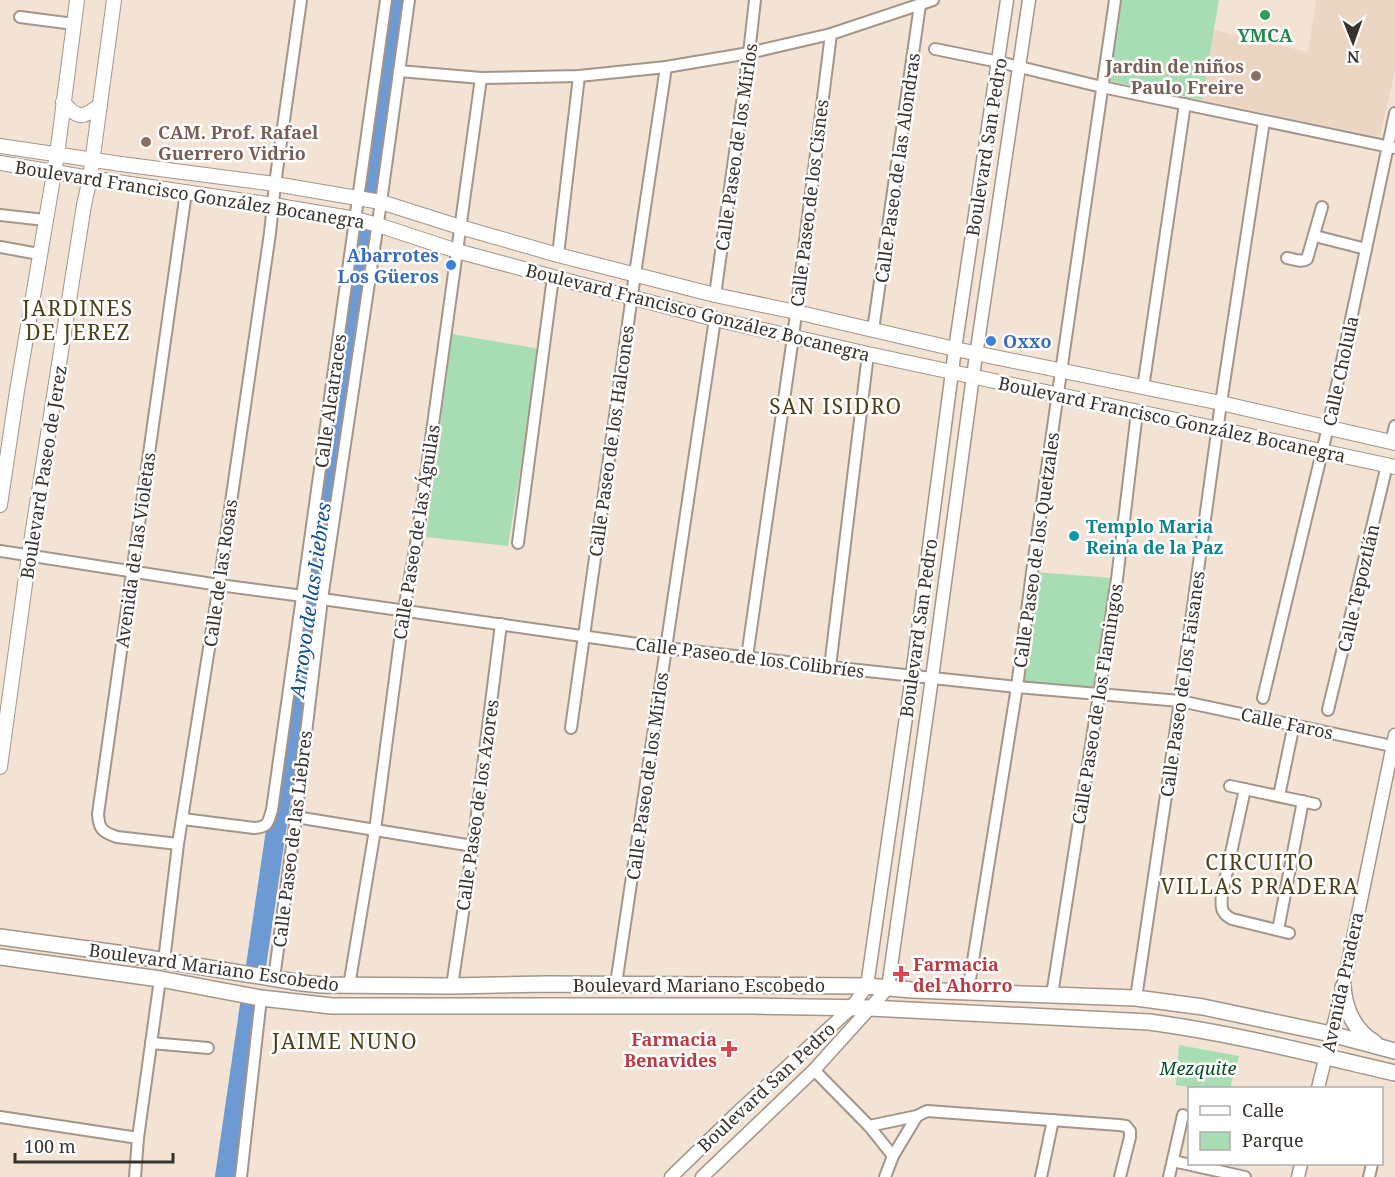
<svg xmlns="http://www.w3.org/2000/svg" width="1395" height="1177" font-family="'Noto Serif',serif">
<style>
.built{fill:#ebd6c3}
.green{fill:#a8dcb2}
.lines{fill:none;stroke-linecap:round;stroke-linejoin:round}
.river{stroke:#6e9ad3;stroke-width:20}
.minor-casing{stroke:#a39589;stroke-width:14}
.tertiary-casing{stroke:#a39589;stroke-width:15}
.secondary-casing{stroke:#a39589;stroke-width:16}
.primary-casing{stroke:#a39589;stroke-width:18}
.minor{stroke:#fff;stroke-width:10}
.tertiary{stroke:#fff;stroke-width:12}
.secondary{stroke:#fff;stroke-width:14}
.primary{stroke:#fff;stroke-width:15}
.leisure-dot{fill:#2e9e5b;stroke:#fff;stroke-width:2}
.education-dot{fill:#8d6e63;stroke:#fff;stroke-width:2}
.shop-dot{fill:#3f7fe0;stroke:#fff;stroke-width:2}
.culture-dot{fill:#0f9aa8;stroke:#fff;stroke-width:2}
.health-dot{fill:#e0444e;stroke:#fff;stroke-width:2}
.labels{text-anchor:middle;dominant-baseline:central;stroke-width:5;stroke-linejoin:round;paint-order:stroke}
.leisure-label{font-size:18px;font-weight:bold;fill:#27864d;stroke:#fff}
.education-label{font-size:18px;font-weight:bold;fill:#785e54;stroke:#fff;text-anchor:end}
.street-label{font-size:18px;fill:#38322d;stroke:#fff}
.shop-label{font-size:18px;font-weight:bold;fill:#366cbe;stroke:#fff;text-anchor:end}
.culture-label{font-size:18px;font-weight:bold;fill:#0d838f;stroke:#fff;text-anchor:start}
.health-label{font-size:18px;font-weight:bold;fill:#be3a42;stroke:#fff;text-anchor:start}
.park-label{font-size:18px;font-style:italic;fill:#014f21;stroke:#fff}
.water-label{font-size:20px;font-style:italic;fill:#114f93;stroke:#fff}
.quarter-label{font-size:21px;letter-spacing:1.5px;fill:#4d4018;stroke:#fff}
</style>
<rect width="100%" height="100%" fill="#f2e3d5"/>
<!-- built -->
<polygon class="built" points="1316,0 1395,0 1395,70 1380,137 1202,100 1214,30 1308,52"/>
<!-- green -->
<g class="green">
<polygon points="1121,0 1219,0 1202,100 1110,81"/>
<polygon points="452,334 540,349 508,546 426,537"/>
<polygon points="1034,572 1113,578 1094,689 1023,681"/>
<polygon points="1179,1045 1239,1056 1230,1088 1196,1088 1176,1085"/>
</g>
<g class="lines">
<!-- river -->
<g class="river">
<polyline points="371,188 399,0"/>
<polyline points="256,966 364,235"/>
<polyline points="225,1177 250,1005"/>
</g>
<!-- minor casing -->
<g class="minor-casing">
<g id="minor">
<polyline points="20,17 74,24"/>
<polyline points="935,49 999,62 1102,87 1395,148"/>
<polyline points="399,71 481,78 579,76 666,67 749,53 831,34 933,0"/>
<polyline points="0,215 45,220"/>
<polyline points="1315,236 1366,249"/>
<polyline points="0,247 39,254"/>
<polyline points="558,255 579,76"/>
<path d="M1287 258C1294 259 1301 263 1307 259L1322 207"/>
<polyline points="715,295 749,53 755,0"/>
<polyline points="873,330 920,5"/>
<polyline points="1143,388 1185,104"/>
<polyline points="1391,442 1395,426"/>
<polyline points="518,543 553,277"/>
<polyline points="0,551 219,585 303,596"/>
<polyline points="322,599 666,648 830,667 1017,687 1180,701 1392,746"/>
<polyline points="747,657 793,337 831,34"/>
<polyline points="830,667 868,354"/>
<polyline points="1263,698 1328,427 1395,113"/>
<polyline points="1328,710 1387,465"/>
<polyline points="571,728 635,274 666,67"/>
<polyline points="1230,786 1315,804"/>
<path d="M1245 789 1222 894C1221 906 1220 913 1232 919L1289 933"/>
<polyline points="1279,796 1294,724"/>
<polyline points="296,817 473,846"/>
<path d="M183 819 254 828C269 827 268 822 272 810L386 0"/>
<path d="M178 844 117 837C102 832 99 829 98 814L186 192"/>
<polyline points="1278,930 1303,801"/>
<polyline points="164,961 178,844 219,585 270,233 275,184 301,0"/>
<polyline points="274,978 296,817 322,599 381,202 409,0"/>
<polyline points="616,984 715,319"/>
<polyline points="349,986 375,830 404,610 418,533 481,78"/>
<polyline points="452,986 473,846 501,624"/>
<polyline points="968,992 1017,687 1033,565 1115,0"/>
<polyline points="1052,995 1117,579 1137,412"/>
<polyline points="1136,998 1180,701 1221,403 1264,121"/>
<polyline points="151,1043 208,1048"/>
<polyline points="814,1070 869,1126 893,1156"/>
<polyline points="0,1117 138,1138"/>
<polyline points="869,1126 917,1116 927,1111 1119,1125 1126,1126 1130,1131 1130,1137 1120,1177"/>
<polyline points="1173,1161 1245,1177"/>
<polyline points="135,1177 138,1138 160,979"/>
<polyline points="241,1177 261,998"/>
<polyline points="885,1177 893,1156 917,1116"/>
<polyline points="1041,1177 1053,1120"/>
<polyline points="1169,1177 1183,1115"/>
<polyline points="1369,1177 1372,1164"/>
</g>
</g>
<!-- tertiary casing -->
<g class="tertiary-casing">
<g id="tertiary">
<polyline points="1318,1088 1343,987 1395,735"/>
<polyline points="671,1177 738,1112 851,1008 867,986 912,676 955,349 1007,0"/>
<polyline points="702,1177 814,1070 888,988 932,678 973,376 1029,0"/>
<polyline points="1298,1177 1301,1164"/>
</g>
</g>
<!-- secondary casing -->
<g class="secondary-casing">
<g id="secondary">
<path d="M63 102C77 119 83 119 100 105"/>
<polyline points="0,146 121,164 275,184 381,202 460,227 558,255 715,295 796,312 955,349 1221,403 1395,443"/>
<polyline points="0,163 90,178 273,205 356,219 378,225 457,251 553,277 715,319 868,354 1395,467"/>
<polyline points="0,505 17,391 57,155 77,0"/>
<polyline points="0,767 29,555 84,205 90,178 114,0"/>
</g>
</g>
<!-- primary casing -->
<g class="primary-casing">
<g id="primary">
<polyline points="0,937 117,953 302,983 322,985 452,986 547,984 867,986 912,990 1136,998 1203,1007 1331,1034 1395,1051"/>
<path d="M0 957 160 979 261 998 332 1006H752L870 1008 1149 1022C1232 1033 1313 1054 1395 1073"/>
<path d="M1343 987C1345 1010 1355 1031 1375 1043"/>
</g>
</g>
<!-- minor -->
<use href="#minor" class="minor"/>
<!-- tertiary -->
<use href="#tertiary" class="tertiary"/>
<!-- secondary -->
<use href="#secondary" class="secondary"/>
<!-- primary -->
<use href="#primary" class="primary"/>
</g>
<!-- markers -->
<circle class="leisure-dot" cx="1265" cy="15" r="6"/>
<g class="education-dot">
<circle cx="1256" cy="76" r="6"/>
<circle cx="146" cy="142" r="6"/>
</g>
<g class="shop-dot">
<circle cx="451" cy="265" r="6"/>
<circle cx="991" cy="341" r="6"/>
</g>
<circle class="culture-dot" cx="1074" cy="536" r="6"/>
<g class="health-dot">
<path d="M898 965h6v6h6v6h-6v6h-6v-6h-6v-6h6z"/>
<path d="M726 1040h6v6h6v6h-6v6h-6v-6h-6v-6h6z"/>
</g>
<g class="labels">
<!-- leisure labels -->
<g class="leisure-label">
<text x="1265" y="35">YMCA</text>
</g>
<!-- education labels -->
<g class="education-label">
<text x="1244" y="66">Jardin de niños<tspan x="1244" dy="21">Paulo Freire</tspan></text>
<text x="158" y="132" text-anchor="start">CAM. Prof. Rafael<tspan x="158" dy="21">Guerrero Vidrio</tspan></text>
</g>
<!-- street labels -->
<g class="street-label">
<text transform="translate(736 147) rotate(-82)">Calle Paseo de los Mirlos</text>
<text transform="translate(986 147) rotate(-81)">Boulevard San Pedro</text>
<text transform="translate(897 168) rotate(-82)">Calle Paseo de las Alondras</text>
<text transform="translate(190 194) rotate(9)">Boulevard Francisco González Bocanegra</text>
<text transform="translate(809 203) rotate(-83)">Calle Paseo de los Cisnes</text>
<text transform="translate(698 312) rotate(14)">Boulevard Francisco González Bocanegra</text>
<text transform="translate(1340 371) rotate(-78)">Calle Cholula</text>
<text transform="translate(330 401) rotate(-82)">Calle Alcatraces</text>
<text transform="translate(1172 419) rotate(12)">Boulevard Francisco González Bocanegra</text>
<text transform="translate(611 441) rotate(-82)">Calle Paseo de los Halcones</text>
<text transform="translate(43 472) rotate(-81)">Boulevard Paseo de Jerez</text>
<text transform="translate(416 532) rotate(-81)">Calle Paseo de las Águilas</text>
<text transform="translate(135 550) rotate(-82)">Avenida de las Violetas</text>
<text transform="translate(1036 550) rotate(-82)">Calle Paseo de los Quetzales</text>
<text transform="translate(220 573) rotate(-82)">Calle de las Rosas</text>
<text transform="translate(1358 588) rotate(-77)">Calle Tepoztlán</text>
<text transform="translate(918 628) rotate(-82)">Boulevard San Pedro</text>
<text transform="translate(750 657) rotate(7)">Calle Paseo de los Colibríes</text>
<text transform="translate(1182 684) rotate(-82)">Calle Paseo de los Faisanes</text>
<text transform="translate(1097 704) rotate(-81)">Calle Paseo de los Flamingos</text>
<text transform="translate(1287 723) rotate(12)">Calle Faros</text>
<text transform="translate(647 776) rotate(-82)">Calle Paseo de los Mirlos</text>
<text transform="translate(477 805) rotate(-82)">Calle Paseo de los Azores</text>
<text transform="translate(292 839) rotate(-83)">Calle Paseo de las Liebres</text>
<text transform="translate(214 967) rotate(8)">Boulevard Mariano Escobedo</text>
<text transform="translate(1342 982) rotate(-78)">Avenida Pradera</text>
<text x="699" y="985">Boulevard Mariano Escobedo</text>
<text transform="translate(766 1087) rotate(-43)">Boulevard San Pedro</text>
</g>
<!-- shop labels -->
<g class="shop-label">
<text x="439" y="255">Abarrotes<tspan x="439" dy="21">Los Güeros</tspan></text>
<text x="1003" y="341" text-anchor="start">Oxxo</text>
</g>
<!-- culture labels -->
<g class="culture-label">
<text x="1086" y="526">Templo Maria<tspan x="1086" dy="21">Reina de la Paz</tspan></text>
</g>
<!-- health labels -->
<g class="health-label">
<text x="913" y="964">Farmacia<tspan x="913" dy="21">del Ahorro</tspan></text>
<text x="717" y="1039" text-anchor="end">Farmacia<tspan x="717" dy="21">Benavides</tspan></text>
</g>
<!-- park labels -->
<g class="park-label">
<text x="1198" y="1068">Mezquite</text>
</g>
<!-- water labels -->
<g class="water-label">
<text transform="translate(310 600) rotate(-82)">Arroyo de las Liebres</text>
</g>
<!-- quarter labels -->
<g class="quarter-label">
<text x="78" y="308">JARDINES<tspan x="78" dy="24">DE JEREZ</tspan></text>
<text x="836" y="406">SAN ISIDRO</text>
<text x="1260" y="862">CIRCUITO<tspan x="1260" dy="24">VILLAS PRADERA</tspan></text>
<text x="345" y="1041">JAIME NUNO</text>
</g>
</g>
<!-- legend -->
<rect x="1188" y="1087" width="195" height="78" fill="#ffffff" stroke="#afadab" stroke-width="1.5"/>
<rect x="1200" y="1106" width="30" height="9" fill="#ffffff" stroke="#afadab" stroke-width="1.5"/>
<text x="1242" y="1117" font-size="18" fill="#38322d">Calle</text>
<rect x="1200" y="1132" width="30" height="18" fill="#a8dcb2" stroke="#afadab" stroke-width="1.5"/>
<text x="1242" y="1147" font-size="18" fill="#38322d">Parque</text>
<!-- north arrow -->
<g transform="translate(1353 42) rotate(179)" stroke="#ffffff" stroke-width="4.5" paint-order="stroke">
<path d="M0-4.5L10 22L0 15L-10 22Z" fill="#38322d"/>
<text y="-9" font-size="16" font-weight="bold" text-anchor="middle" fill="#38322d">N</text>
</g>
<!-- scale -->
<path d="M15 1153v9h158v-9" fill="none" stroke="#38322d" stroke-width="3"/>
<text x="24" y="1153" font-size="18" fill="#38322d" stroke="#ffffff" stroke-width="4.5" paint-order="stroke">100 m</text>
</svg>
